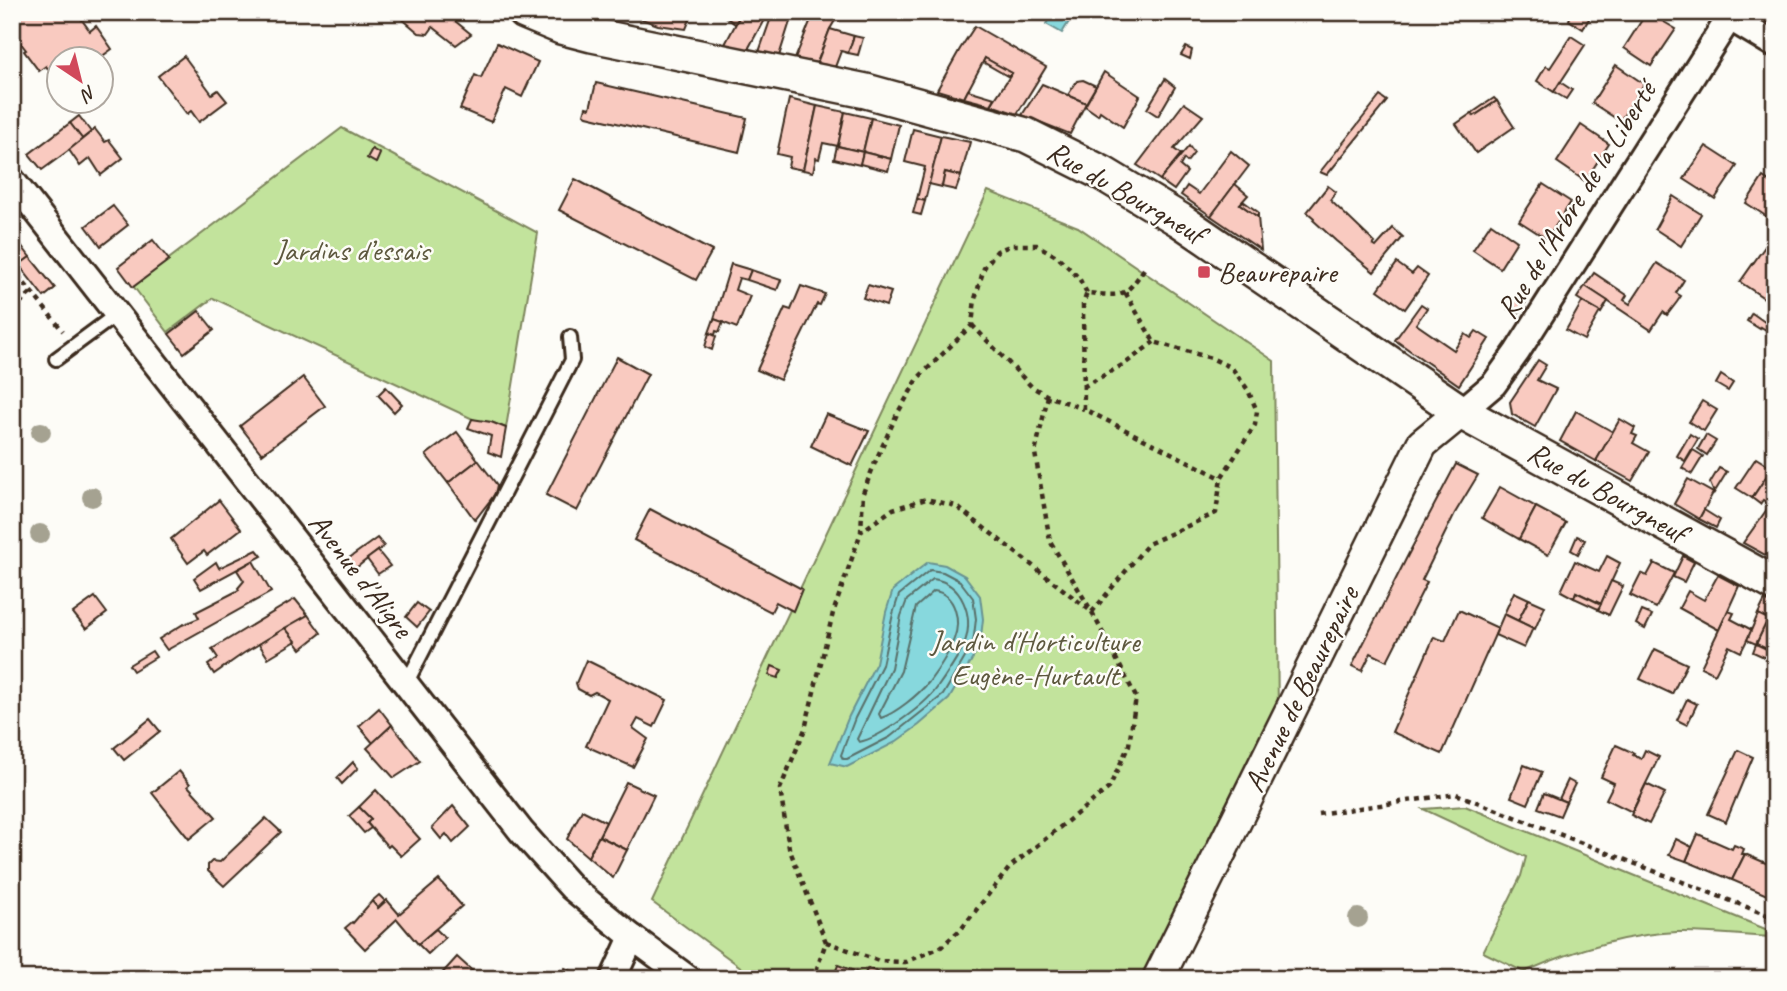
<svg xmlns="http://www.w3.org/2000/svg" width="1787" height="991" font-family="Caveat,sans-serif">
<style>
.green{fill:#c2e39c;stroke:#7e865d;stroke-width:2}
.water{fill:#87d8dd;stroke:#699291;stroke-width:2}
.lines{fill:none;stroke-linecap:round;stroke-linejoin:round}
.shore{stroke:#59706a;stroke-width:2}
.building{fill:#f9cac0;stroke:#3b2a1e;stroke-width:2}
.service-casing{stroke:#3b2a1e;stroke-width:18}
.minor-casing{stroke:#3b2a1e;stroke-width:30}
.tertiary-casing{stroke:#3b2a1e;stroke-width:35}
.secondary-casing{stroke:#3b2a1e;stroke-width:38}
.path{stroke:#3b2a1e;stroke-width:4.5;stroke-dasharray:5 5;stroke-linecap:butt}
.service{stroke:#fdfcf7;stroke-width:12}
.minor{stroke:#fdfcf7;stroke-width:24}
.tertiary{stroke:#fdfcf7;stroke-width:30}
.secondary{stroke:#fdfcf7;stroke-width:33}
.tree{fill:#a5a291}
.poi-dot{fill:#d1495b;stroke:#fdfcf7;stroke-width:2.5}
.labels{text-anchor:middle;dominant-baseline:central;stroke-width:5;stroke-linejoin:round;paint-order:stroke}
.street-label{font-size:30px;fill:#3b2a1e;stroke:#fdfcf7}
.park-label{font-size:30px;fill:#5d583e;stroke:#fdfcf7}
.poi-label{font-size:30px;fill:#3b2a1e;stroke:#fdfcf7;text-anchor:start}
</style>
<rect width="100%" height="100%" fill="#fdfcf7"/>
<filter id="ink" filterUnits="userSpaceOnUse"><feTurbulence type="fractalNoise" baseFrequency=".0143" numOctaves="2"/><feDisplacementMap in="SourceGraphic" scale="14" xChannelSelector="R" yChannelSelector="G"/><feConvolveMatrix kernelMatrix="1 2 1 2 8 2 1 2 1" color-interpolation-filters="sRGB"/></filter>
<g filter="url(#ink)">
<!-- green -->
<g class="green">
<polygon points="342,128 538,233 506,428 491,422 477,421 213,298 168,332 133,286"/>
<polygon points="988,191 1078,227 1274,361 1278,714 1144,979 757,979 652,902"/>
<path d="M1465 806 1775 933V937C1742 936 1709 931 1677 932 1624 934 1572 951 1524 972L1483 952 1521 876 1526 857 1423 809Z"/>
</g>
<!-- water -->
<g class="water">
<polygon points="1053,12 1075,12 1062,33 1046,24"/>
<polygon points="928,562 945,565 965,576 980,596 983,619 980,646 949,699 919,725 894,743 847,767 830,763 849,716 876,663 886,612 893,590"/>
</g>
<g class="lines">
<!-- shore -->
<g class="shore">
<polygon points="930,570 943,572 960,581 973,598 976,619 973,644 943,695 890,737 847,759 843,759 841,755 855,718 882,665 893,614 899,595"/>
<path d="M933 579C962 583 974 615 965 642 960 654 945 677 937 688 924 706 880 738 859 742L857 739 891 668 901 616 907 600Z"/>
<path d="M934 591C956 594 961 621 954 639 949 653 938 670 929 682 918 695 896 713 881 718L879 714 901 671 916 607Z"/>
</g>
</g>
<!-- building -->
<g class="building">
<polygon points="12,12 78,12 77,13 90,31 96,26 112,49 97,60 60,60 60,87 46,66 39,71 24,51 26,50 12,32"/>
<polygon points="394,12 444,12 471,34 456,45 433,27 428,34 419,33"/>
<polygon points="637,12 693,12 686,29 658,25 636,17"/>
<polygon points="719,12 742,12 735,24"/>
<polygon points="742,12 754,12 765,18 747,51 724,46"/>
<polygon points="773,12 793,12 779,56 759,52"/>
<polygon points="814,12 840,12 830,29 817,63 795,59"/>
<polygon points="1564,12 1593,12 1583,29 1569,20 1570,17"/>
<polygon points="1647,12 1676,29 1651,66 1624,48"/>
<polygon points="1771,12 1775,12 1775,30 1765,24"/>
<polygon points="975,26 1046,67 1017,114 991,105 1012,73 985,58 964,98 937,90 960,49"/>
<polygon points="830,29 854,36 848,53 841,51 835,67 817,63"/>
<polygon points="854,36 863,38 858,55 848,53"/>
<polygon points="1571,36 1585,45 1554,92 1537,81 1546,66 1550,68"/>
<polygon points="497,43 538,62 522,97 506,89 491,122 460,109 475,75 481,78"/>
<polygon points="1186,47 1192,50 1190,59 1181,55"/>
<polygon points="184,56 212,94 218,90 227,101 199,122 191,111 187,114 158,76"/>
<polygon points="985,58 1012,73 1009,77 983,62"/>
<polygon points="1616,65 1644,84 1620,121 1592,103"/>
<polygon points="1104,72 1140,96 1123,127 1100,111 1098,115 1085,106"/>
<polygon points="1165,79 1175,87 1158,116 1147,109"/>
<polygon points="1083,80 1096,86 1086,103 1068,95 1077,81"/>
<polygon points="1560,82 1572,90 1566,99 1554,92"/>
<polygon points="596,83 747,118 739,152 587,116 584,114 586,107 590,108"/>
<polygon points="1042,84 1086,103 1070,134 1022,115"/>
<polygon points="968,90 995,98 991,105 964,98"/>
<polygon points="1380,96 1387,101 1327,175 1320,172"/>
<polygon points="1494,98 1497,101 1474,116 1472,113"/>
<polygon points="789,99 817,106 803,170 788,167 790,157 777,154"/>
<polygon points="1497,101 1514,127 1476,153 1456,124 1472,113 1474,116"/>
<polygon points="1184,103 1203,116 1174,149 1181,154 1160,180 1137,165"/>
<polygon points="817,106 845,112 838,146 823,143 819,159 816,158 813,172 803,170"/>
<polygon points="845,112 871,118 863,152 838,146"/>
<polygon points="79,116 91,132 82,139 70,123"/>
<polygon points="871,118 899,125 891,159 863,152"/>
<polygon points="70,123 83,140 42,170 29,154"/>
<polygon points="1581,125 1609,144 1585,181 1557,162"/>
<polygon points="95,129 105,142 109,140 123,158 101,175 90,158 80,166 69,150"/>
<polygon points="913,129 941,136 925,201 917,199 925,167 905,162"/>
<polygon points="941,136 970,142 961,176 945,172 942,187 929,184"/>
<polygon points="837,146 863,152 860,165 834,159"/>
<polygon points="1189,146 1194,153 1187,162 1184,159 1180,166 1187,172 1174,190 1160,180"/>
<polygon points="1706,146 1737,166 1715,199 1684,179"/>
<polygon points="372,149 380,154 376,163 367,158"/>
<polygon points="1231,151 1249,166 1211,216 1181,195 1187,186 1199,194"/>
<polygon points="863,152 891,159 888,171 860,164"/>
<polygon points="945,172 961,176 956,190 942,187"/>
<polygon points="1763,177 1775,185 1775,222 1746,203"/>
<polygon points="575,179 712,251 696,280 559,210"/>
<polygon points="1235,184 1248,195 1240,204 1258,217 1261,250 1211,216"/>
<polygon points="1543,184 1571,202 1547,239 1519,221"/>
<polygon points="1328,186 1336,192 1330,200 1375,243 1373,245 1376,247 1393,228 1403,237 1374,272 1336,241 1313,220 1314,218 1307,212"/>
<polygon points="1673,196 1701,214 1681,246 1655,229"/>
<polygon points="917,199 925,201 921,215 913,213"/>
<polygon points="1243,201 1258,212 1258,217 1240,204"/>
<polygon points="113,206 128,225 101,246 86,226"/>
<polygon points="1491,223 1517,241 1500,268 1473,250"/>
<polygon points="12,233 30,257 19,265 12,256"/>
<polygon points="153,240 169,260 133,287 118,267"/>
<polygon points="1766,245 1775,251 1775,259 1772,264 1775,266 1775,301 1773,304 1740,282"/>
<polygon points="30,257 55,288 44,297 19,265"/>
<polygon points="1397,263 1412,274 1417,268 1428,276 1405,309 1378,290"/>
<polygon points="1657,263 1684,280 1676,293 1681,296 1677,302 1667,315 1663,312 1651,330 1585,286 1594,273 1627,295 1624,300 1630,304"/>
<polygon points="731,264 751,270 747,280 739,278 735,290 750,296 737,328 714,319"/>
<polygon points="751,270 781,280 777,290 747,280"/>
<polygon points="868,285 891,292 886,306 863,298"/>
<polygon points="801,286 825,294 820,305 817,304 780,380 757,370 785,308 791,310"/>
<polygon points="1585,286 1608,301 1601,313 1577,298"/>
<polygon points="1518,294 1527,300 1517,315 1508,309"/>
<polygon points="1582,302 1600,312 1584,340 1566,330"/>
<polygon points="1421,304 1427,308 1416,324 1454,350 1465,334 1471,338 1476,331 1489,339 1459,385 1395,340"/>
<polygon points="199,311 214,330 184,353 169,334"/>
<polygon points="1752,313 1769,325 1766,330 1761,327 1760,329 1747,321"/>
<polygon points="714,319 723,322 719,332 716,331 715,335 709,333"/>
<polygon points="709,333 716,336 712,350 705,347"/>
<polygon points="617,357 648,374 577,511 546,495"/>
<polygon points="1538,360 1546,365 1537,380 1556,389 1535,427 1512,414 1510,402"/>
<polygon points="1721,375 1733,383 1728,391 1716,384"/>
<polygon points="303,377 325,406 262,454 240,426"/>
<polygon points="386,387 402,404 394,412 378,395"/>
<polygon points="1702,401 1717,410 1704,431 1689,422"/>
<polygon points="1576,411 1613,432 1596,461 1560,441"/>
<polygon points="826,414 869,431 852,466 811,446"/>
<polygon points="472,419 491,422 506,428 501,457 488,452 491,436 468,428"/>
<polygon points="1620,419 1635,428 1632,434 1637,436 1633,443 1649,452 1632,481 1596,461"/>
<polygon points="457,432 478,460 448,483 426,455"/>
<polygon points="1690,434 1698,439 1685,461 1677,456"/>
<polygon points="1706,435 1716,441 1707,455 1698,449"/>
<polygon points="1693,450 1703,456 1692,474 1682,468"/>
<polygon points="1756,458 1772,468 1752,498 1736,488"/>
<polygon points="478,460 497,485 495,494 475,520 448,483"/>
<polygon points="1456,464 1478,475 1455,513 1422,580 1427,582 1387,661 1371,653 1362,671 1352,666 1408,555"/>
<polygon points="1719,468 1727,472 1714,493 1710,483"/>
<polygon points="1772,468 1775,470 1775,483 1768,493 1775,498 1775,543 1767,556 1743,543 1770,505 1763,500 1760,504 1752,498"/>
<polygon points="1688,479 1713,493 1699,519 1674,504"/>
<polygon points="1500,487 1536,507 1519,539 1482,518"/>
<polygon points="219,500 241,529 207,555 204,551 188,563 171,539"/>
<polygon points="1536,507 1566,523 1548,555 1519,539"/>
<polygon points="650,509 802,589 793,611 776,602 771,612 634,540"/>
<polygon points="1704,510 1720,520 1716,528 1699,519"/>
<polygon points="1577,536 1585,540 1578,554 1571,550"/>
<polygon points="377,538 384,546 352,571 345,561"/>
<polygon points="257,550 262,556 201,589 194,578 216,562 219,568"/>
<polygon points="378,551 390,566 378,574 367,559"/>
<polygon points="1607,556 1620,563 1601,604 1576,592 1574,598 1561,591 1575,561 1599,572"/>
<polygon points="1683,556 1694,562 1684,582 1673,577"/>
<polygon points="253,561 271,592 167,650 159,639 182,625 199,618 196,612 239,590 238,588 244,581 237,570"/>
<polygon points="1654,563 1674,573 1656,608 1630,595 1641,573 1647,576"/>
<polygon points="1718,575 1739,586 1719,630 1679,608 1688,591 1704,600"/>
<polygon points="1611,581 1623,586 1609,615 1598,610"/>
<polygon points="1514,592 1529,599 1518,621 1504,614"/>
<polygon points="1576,592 1601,604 1598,609 1574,598"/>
<polygon points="95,597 107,613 86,629 73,613"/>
<polygon points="295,599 308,615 244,653 214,674 208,665 218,658 212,649"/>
<polygon points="1529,599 1545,606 1535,629 1518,621"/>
<polygon points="1765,600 1775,606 1775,653 1756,644 1768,619 1758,614"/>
<polygon points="417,603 429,612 417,627 406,617"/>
<polygon points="1459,610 1498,628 1442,754 1392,732 1434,637 1445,641"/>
<polygon points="1642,611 1652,615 1645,629 1636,624"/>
<polygon points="1728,611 1734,613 1731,619 1752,630 1741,652 1729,646 1715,674 1701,667"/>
<polygon points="1504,614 1533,628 1524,648 1495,635"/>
<polygon points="1758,614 1768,619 1756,644 1747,640"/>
<polygon points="308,615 321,633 301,649 285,628"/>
<polygon points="285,628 296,641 268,658 259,644"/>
<polygon points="1756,644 1775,653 1773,661 1753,652"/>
<polygon points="1655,649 1687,664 1672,694 1640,679"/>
<polygon points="152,651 156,657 133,671 129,665"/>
<polygon points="586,660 667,700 654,727 638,719 633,728 648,739 633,767 586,746 608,699 595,692 589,695 578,689 576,683"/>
<polygon points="772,666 782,670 778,678 769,675"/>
<polygon points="1687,699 1697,704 1687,725 1677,720"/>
<polygon points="379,708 392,725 373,743 359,726"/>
<polygon points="150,719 160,731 124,760 114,748"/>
<polygon points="392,725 420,761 394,778 367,748"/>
<polygon points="1616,745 1634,753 1633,755 1641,759 1645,750 1659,757 1632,812 1606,799 1614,783 1601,777"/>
<polygon points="1738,750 1753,757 1726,822 1708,814"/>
<polygon points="353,762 358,768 342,784 337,778"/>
<polygon points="1524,765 1542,772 1528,804 1511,797"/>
<polygon points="179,771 190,784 188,786 216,817 189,839 152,793"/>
<polygon points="1568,780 1575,784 1566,802 1559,799"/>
<polygon points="626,782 654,795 627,850 599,836"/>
<polygon points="1646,784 1665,793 1649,824 1631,815"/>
<polygon points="376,790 420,839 401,856 390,845 388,847 367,823 371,819 359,807"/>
<polygon points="1544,793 1566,802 1560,816 1538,808"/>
<polygon points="453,806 470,827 453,843 446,834 441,839 432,828"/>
<polygon points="359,807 371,819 367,823 371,828 364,833 349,816"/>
<polygon points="582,810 606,822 588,857 567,839"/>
<polygon points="266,818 281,832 224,886 208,871 208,865 212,861 220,862"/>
<polygon points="1698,834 1732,849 1734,845 1744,849 1742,854 1745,854 1732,880 1686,861"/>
<polygon points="599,836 627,850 613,878 588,857"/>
<polygon points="1676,839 1692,847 1686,861 1669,855"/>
<polygon points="1745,854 1775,867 1774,898 1732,880"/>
<polygon points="439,880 462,906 418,944 397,919 365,949 345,928 352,922 353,923 372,901 378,908 387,900 399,914"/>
<polygon points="379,895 385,901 378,908 372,901"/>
<polygon points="436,929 445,938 428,954 418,944"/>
<polygon points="457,957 479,977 478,979 437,979"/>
<polygon points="838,965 864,975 868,968 880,973 878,979 833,979"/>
<polygon points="565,968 589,979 563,979 560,978"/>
<polygon points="545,970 560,978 563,979 540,979"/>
</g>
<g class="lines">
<!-- service casing -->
<g class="service-casing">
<g id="service">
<polyline points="56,359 117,314"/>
<polyline points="406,684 572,360 570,337"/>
</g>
</g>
<!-- minor casing -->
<g class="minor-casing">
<g id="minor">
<polyline points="1720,12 1775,45"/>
<polyline points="12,180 521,831 572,888 632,937 689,979"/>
<polyline points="1461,412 1494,384 1517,352 1733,12"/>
<polyline points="613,979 632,937"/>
</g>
</g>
<!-- tertiary casing -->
<g class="tertiary-casing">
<polyline id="tertiary" points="1158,979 1422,444 1461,412"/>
</g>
<!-- secondary casing -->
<g class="secondary-casing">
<polyline id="secondary" points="525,12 561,27 592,35 866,91 1026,135 1102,173 1180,220 1461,412 1775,584"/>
</g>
<!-- path -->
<g class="path">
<polyline points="12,268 63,331"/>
<path d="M1144 269C1124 299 1122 296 1087 293L1083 304 1084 409 1221 478"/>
<polyline points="12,310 32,292"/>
<polyline points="972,325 1032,387 1048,396 1084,409"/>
<polyline points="1083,387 1126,363 1154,342"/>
<polyline points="12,388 14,390"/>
<polyline points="1048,396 1035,453 1050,541 1092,612 1148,544 1216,513 1221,478 1255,425 1257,411 1248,390 1232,368 1211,358 1154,342 1125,292"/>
<polyline points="1318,814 1456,794 1775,918"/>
<polyline points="826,942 879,961 906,962 941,947 962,928 1010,867 1109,788 1129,745 1136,697 1092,612 956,506 926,499 893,509 862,531"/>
<polyline points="811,979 816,971 826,942 789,848 780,789 805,729 833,613 861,532 863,493 876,460 897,414 919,377 972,325 975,299 984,268 997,251 1012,245 1037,245 1058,257 1079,278 1087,293"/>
</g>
<!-- service -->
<use href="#service" class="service"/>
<!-- minor -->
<use href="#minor" class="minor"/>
<!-- tertiary -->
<use href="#tertiary" class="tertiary"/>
<!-- secondary -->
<use href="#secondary" class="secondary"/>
</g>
<!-- trees -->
<g class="tree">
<circle cx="41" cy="432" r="10"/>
<circle cx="92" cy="497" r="10"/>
<circle cx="40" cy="534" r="10"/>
<circle cx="1358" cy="918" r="10"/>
</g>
</g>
<!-- markers -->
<rect class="poi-dot" x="1197" y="265" width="14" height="14" rx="3.5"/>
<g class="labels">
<!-- street labels -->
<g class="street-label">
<text transform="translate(1126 192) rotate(30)">Rue du Bourgneuf</text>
<text transform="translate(1576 200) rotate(-58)">Rue de l'Arbre de la Liberté</text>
<text transform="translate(1607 492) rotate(29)">Rue du Bourgneuf</text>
<text transform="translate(361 575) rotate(52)">Avenue d'Aligre</text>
<text transform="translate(1301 689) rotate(-64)">Avenue de Beaurepaire</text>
</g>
<!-- park labels -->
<g class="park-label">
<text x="352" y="250">Jardins d’essais</text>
<text x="1035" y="641">Jardin d'Horticulture<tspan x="1035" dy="34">Eugène-Hurtault</tspan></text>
</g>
<!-- poi labels -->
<g class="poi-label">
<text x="1218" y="272">Beaurepaire</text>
</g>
</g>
<!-- margin -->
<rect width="1787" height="991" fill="none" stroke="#fdfcf7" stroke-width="42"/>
<rect x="21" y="21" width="1745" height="949" fill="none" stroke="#3b2a1e" stroke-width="2.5" filter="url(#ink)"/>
<!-- north arrow -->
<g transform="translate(80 80) rotate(145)"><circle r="33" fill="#fdfcf7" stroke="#afa8a0" stroke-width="2"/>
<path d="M0-5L12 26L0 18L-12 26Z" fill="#d1495b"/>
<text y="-10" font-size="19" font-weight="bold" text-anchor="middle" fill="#3b2a1e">N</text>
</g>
</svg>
